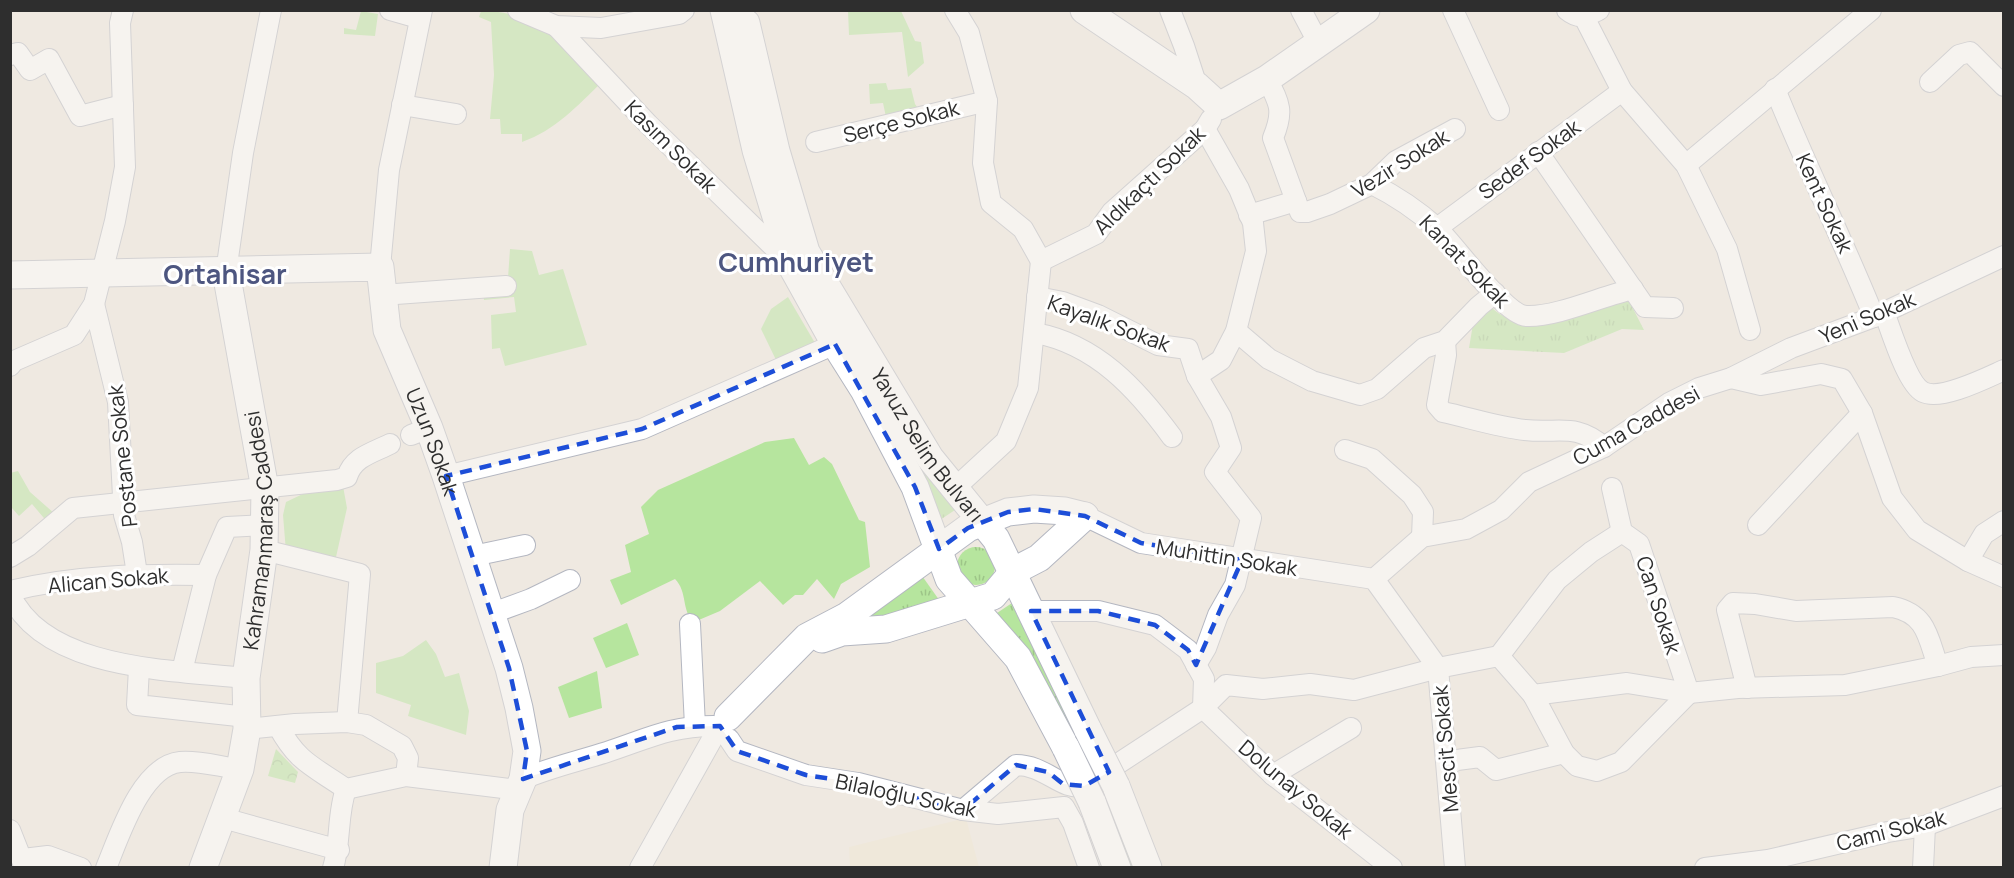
<svg xmlns="http://www.w3.org/2000/svg" width="2014" height="878" font-family="Manrope,sans-serif">
<style>
.education{fill:#f0e6d1}
.grass{fill:url(#grass-tufts)}
.forest{fill:url(#forest-crowns)}
.garden{fill:#b6e59e}
.lines{fill:none;stroke-linecap:round;stroke-linejoin:round}
.street-casing{stroke:#b4b7c1;stroke-width:22}
.secondary-casing{stroke:#b4b7c1;stroke-width:29}
.street{stroke:#fff;stroke-width:20}
.secondary{stroke:#fff;stroke-width:27}
.secondary-bridge-casing{stroke:#b4b7c1;stroke-width:29;stroke-linecap:butt}
.secondary-bridge{stroke:#fff;stroke-width:27}
.marked{fill:none;stroke:#1d4ed8;stroke-width:4.5;stroke-dasharray:12 8;stroke-linejoin:round}
.labels{text-anchor:middle;dominant-baseline:central;stroke-width:6;stroke-linejoin:round;paint-order:stroke}
.street-label{font-size:21px;fill:#2e2e2e;stroke:#fff}
.district-label{font-size:27px;font-weight:bold;fill:#4d5680;stroke:#fff}
</style>
<defs>
<pattern id="grass-tufts" width="24" height="20" patternUnits="userSpaceOnUse" patternTransform="scale(1.5)"><rect width="24" height="20" fill="#b6e59e"/><path d="M3 7l-1-3M5 7V3M7 7l1-3M15 17l-1-3M17 17v-4M19 17l1-3" fill="none" stroke="#9dc588"/></pattern>
<pattern id="forest-crowns" width="20" height="18" patternUnits="userSpaceOnUse" patternTransform="scale(1.5)"><rect width="20" height="18" fill="#b6e59e"/><path d="M2 6a3 3 0 1 1 6 0M12 15a3 3 0 1 1 6 0" fill="none" stroke="#9dc588"/></pattern>
</defs>
<rect width="100%" height="100%" fill="#efe9e1"/>
<!-- education -->
<polygon class="education" points="966,818 979,867 850,867 849,847"/>
<!-- grass -->
<g class="grass">
<path d="M1626 295 1644 330 1622 329 1564 353 1469 348 1473 324 1491 307C1524 340 1587 307 1626 295Z"/>
<polygon points="912,454 955,510 940,520"/>
<circle cx="976" cy="566" r="19"/>
<polygon points="920,573 942,604 847,626"/>
<polygon points="1012,603 1098,772 1091,777 994,615"/>
<polygon points="1101,780 1137,867 1127,867 1096,784"/>
</g>
<!-- forest -->
<polygon class="forest" points="276,749 298,772 295,783 268,776"/>
<!-- garden -->
<g class="garden">
<polygon points="361,11 378,14 375,36 344,34 344,28 356,30"/>
<path d="M481 11C539 11 564 45 602 82 577 106 556 130 522 142V134H501L500 119H490L494 75 491 22 479 17Z"/>
<polygon points="848,11 901,11 915,41 921,42 924,63 908,77 902,32 849,35"/>
<polygon points="886,83 888,90 911,88 915,104 920,111 886,117 883,103 870,104 869,84"/>
<polygon points="510,249 532,251 539,275 563,269 587,345 505,366 500,348 492,349 491,315 516,312 514,297 484,300 483,294 508,278"/>
<polygon points="788,297 815,343 777,362 761,329 771,309"/>
<path d="M794 438 809 465 824 457 832 464 859 520 865 522 870 567 841 584 834 599 817 579 803 595H795L783 605 760 581 720 611 694 622C681 611 688 592 675 579L621 605 610 580 631 572 625 545 649 534 641 507 658 490 765 442Z"/>
<polygon points="18,471 30,492 55,514 49,524 32,504 19,516 11,507 10,473"/>
<polygon points="343,486 347,508 334,566 286,552 283,515 286,502 309,491"/>
<polygon points="627,623 639,655 606,668 593,638"/>
<polygon points="426,640 436,654 445,677 459,673 469,711 466,735 408,716 411,705 376,693 376,663 403,656"/>
<polygon points="597,671 602,708 569,718 558,687"/>
</g>
<g class="lines">
<!-- street casing -->
<g class="street-casing">
<g id="street">
<polyline points="390,10 418,18"/>
<polyline points="518,10 556,26 601,28 679,14 684,10"/>
<polyline points="955,10 969,33 987,101 983,163 991,203 1023,229 1041,261"/>
<polyline points="1170,10 1184,46 1197,86"/>
<polyline points="1301,10 1319,44"/>
<polyline points="1453,10 1499,110"/>
<path d="M1567 10C1579 20 1586 16 1599 10"/>
<polyline points="1584,17 1622,91 1686,165 1727,249 1750,330"/>
<polyline points="556,26 648,124 788,261"/>
<polyline points="10,55 18,53 30,70 49,59 80,116 123,105"/>
<path d="M1267 79C1280 104 1284 111 1273 138L1296 201"/>
<polyline points="1930,82 1959,55 1970,52 2004,86"/>
<path d="M1775 89C1806 166 1843 240 1874 317"/>
<polyline points="402,105 456,114"/>
<polyline points="816,142 987,101"/>
<polyline points="1538,152 1645,307 1673,308"/>
<polyline points="1686,165 1871,10"/>
<path d="M1372 184C1396 196 1417 210 1437 228 1455 245 1505 316 1527 316 1557 317 1602 296 1633 289"/>
<polyline points="1249,215 1296,201 1300,212 1307,212 1330,204 1372,184 1396,161 1455,129"/>
<polyline points="1437,228 1622,91"/>
<polyline points="1041,261 1096,234 1112,212 1205,129 1211,119"/>
<polyline points="380,267 389,170 422,10"/>
<polyline points="226,272 243,153 271,10"/>
<polyline points="382,295 506,286"/>
<polyline points="1037,297 1063,302 1098,315 1158,345 1188,349 1197,376"/>
<polyline points="94,304 118,402 124,515 132,542 137,574"/>
<path d="M1884 312C1891 330 1907 384 1923 392 1941 401 1986 378 2004 370"/>
<polyline points="1236,331 1269,359 1312,381 1360,395 1377,389 1424,348 1445,341 1479,306 1495,293"/>
<path d="M1035 333C1096 344 1137 389 1172 437"/>
<path d="M1445 341 1446 355 1437 405 1443 412C1470 418 1498 427 1525 430 1559 434 1575 422 1604 447"/>
<polyline points="10,366 14,361 74,335 94,304 115,221 125,167 120,23 123,10"/>
<polyline points="1731,378 1761,385 1821,374 1842,379 1862,413 1892,498 1917,530 1968,561 2004,577"/>
<polyline points="411,435 429,428"/>
<polyline points="1345,450 1372,459 1412,495 1423,512 1422,537"/>
<polyline points="446,476 642,429 835,344"/>
<polyline points="955,488 1006,441 1028,388 1041,261"/>
<polyline points="1085,516 1141,543 1374,579"/>
<polyline points="1758,525 1862,413"/>
<polyline points="264,550 360,574 347,722"/>
<polyline points="473,556 525,545"/>
<path d="M10 557 28 546 73 508 337 480 347 477C353 457 372 453 390 444"/>
<polyline points="1968,561 1984,534 2004,521"/>
<polyline points="1374,579 1422,537 1466,529 1501,510 1529,482 1604,447 1669,403 1699,388 1731,378 1791,348 1874,317 2004,256"/>
<polyline points="1374,579 1438,668 1455,868"/>
<path d="M10 591C74 575 141 574 206 575"/>
<path d="M10 594C44 671 175 670 246 678"/>
<polyline points="1031,611 1098,611 1155,625 1188,650 1204,679 1203,708 1273,775 1392,868"/>
<polyline points="490,614 531,599 570,580"/>
<polyline points="690,624 695,726"/>
<polyline points="1499,656 1533,695 1627,683 1689,693 1738,688 1845,685 1938,666 1971,657 2004,655"/>
<polyline points="1499,656 1557,580 1591,552 1622,532"/>
<polyline points="1196,665 1206,648 1218,615 1235,585 1251,518 1215,472 1231,448 1221,417 1197,376 1221,360 1236,331 1256,251 1253,223 1239,189 1205,129"/>
<polyline points="139,668 137,705 247,717"/>
<polyline points="182,671 206,575 227,527 265,525"/>
<path d="M1747 688 1727 610 1733 603 1755 604 1796 611 1893 607C1927 614 1928 638 1938 666"/>
<polyline points="1533,695 1564,753 1577,766 1597,771 1621,762 1689,693 1639,544 1622,532 1612,488"/>
<path d="M278 726C298 763 313 766 346 789L406 776 518 790"/>
<polyline points="247,729 295,724 347,722 366,725 402,746 408,758 406,776"/>
<polyline points="729,739 737,751 806,775 858,783 963,810 998,814 1064,807 1073,823 1089,868"/>
<polyline points="1447,765 1457,760 1480,757 1496,770 1564,753"/>
<polyline points="1273,775 1351,728"/>
<path d="M523 779C551 767 579 761 607 752 647 739 670 726 714 726"/>
<path d="M963 810 1016 765C1046 765 1061 791 1084 786L1203 708 1226 685 1263 689 1310 684 1354 690 1438 668 1499 656"/>
<polyline points="223,818 339,850"/>
<polyline points="10,830 25,868"/>
<polyline points="23,859 48,856 81,868"/>
<path d="M106 868C119 837 141 766 180 762 198 760 221 767 240 769"/>
<path d="M333 868C341 842 337 814 346 789"/>
<polyline points="640,868 715,734"/>
<polyline points="1705,868 1768,860 1888,832 1925,826 2004,796"/>
<polyline points="1923,868 1925,826"/>
</g>
</g>
<!-- secondary casing -->
<g class="secondary-casing">
<g id="secondary">
<polyline points="724,10 756,150 790,263 835,344 864,390 915,487 949,579 1018,658 1066,748"/>
<polyline points="1084,10 1197,86 1219,106 1267,79 1366,10"/>
<path id="s1" d="M746 23 776 151 806 252 930 458 996 539 1088 730"/>
<path id="s2" d="M10 275 380 267 387 330 429 428 446 476 509 668 519 708 527 751 523 779 510 810 503 868"/>
<polyline points="822,639 842,632 886,629 993,596 1014,571 1039,558 1085,516"/>
<polyline points="728,717 807,637 847,616 968,528 1008,512 1034,509 1065,511 1085,516"/>
<polyline points="1116,786 1148,868"/>
<polyline points="1092,802 1117,868"/>
<path id="s3" d="M203 868 240 769 247 729 246 678 264 550 265 489 226 272"/>
</g>
</g>
<!-- street -->
<use href="#street" class="street"/>
<!-- secondary -->
<use href="#secondary" class="secondary"/>
<!-- secondary-bridge casing -->
<g class="secondary-bridge-casing">
<g id="secondary-bridge">
<polyline points="1088,730 1116,786"/>
<polyline points="1066,748 1092,802"/>
</g>
</g>
<!-- secondary-bridge -->
<use href="#secondary-bridge" class="secondary-bridge"/>
</g>
<!-- marked area -->
<path d="M0 0H2014V878H0ZM835 344 915 487 939 549 968 528 1008 512 1034 509 1085 516 1141 543 1242 560 1196 665 1188 650 1155 625 1098 611H1031L1109 772 1084 786 1063 784 1048 772 1016 765 963 810 858 783 806 775 737 751 720 726 677 727 523 779 527 751 509 668 446 476 642 429Z" fill="#efe9e1" fill-opacity=".55" fill-rule="evenodd"/>
<path class="marked" d="M835 344 915 487 939 549 968 528 1008 512 1034 509 1085 516 1141 543 1242 560 1196 665 1188 650 1155 625 1098 611H1031L1109 772 1084 786 1063 784 1048 772 1016 765 963 810 858 783 806 775 737 751 720 726 677 727 523 779 527 751 509 668 446 476 642 429Z"/>
<g class="labels">
<!-- street labels -->
<g class="street-label">
<text transform="translate(901 121) rotate(-14)">Serçe Sokak</text>
<text transform="translate(671 146) rotate(45)">Kasım Sokak</text>
<text transform="translate(1529 159) rotate(-36)">Sedef Sokak</text>
<text transform="translate(1400 163) rotate(-32)">Vezir Sokak</text>
<text transform="translate(1149 180) rotate(-44)">Aldıkaçtı Sokak</text>
<text transform="translate(1825 203) rotate(65)">Kent Sokak</text>
<text transform="translate(1465 261) rotate(46)">Kanat Sokak</text>
<text transform="translate(1867 317) rotate(-23)">Yeni Sokak</text>
<text transform="translate(1109 323) rotate(20)">Kayalık Sokak</text>
<text transform="translate(1636 425) rotate(-29)">Cuma Caddesi</text>
<text stroke="none"><textPath href="#s2" startOffset="554">Uzun Sokak</textPath></text>
<text stroke="none"><textPath href="#s1" startOffset="465">Yavuz Selim Bulvarı</textPath></text>
<text transform="translate(122 456) rotate(-96)">Postane Sokak</text>
<text stroke="none"><textPath href="#s3" startOffset="346">Kahramanmaraş Caddesi</textPath></text>
<text transform="translate(1227 557) rotate(9)">Muhittin Sokak</text>
<text transform="translate(108 580) rotate(-5)">Alican Sokak</text>
<text transform="translate(1659 605) rotate(72)">Can Sokak</text>
<text transform="translate(1445 749) rotate(-95)">Mescit Sokak</text>
<text transform="translate(1296 789) rotate(40)">Dolunay Sokak</text>
<text transform="translate(906 795) rotate(12)">Bilaloğlu Sokak</text>
<text transform="translate(1891 830) rotate(-14)">Cami Sokak</text>
</g>
<!-- district labels -->
<g class="district-label">
<text x="796" y="261">Cumhuriyet</text>
<text x="225" y="273">Ortahisar</text>
</g>
</g>
<!-- border -->
<rect width="2014" height="878" fill="none" stroke="#2e2e2e" stroke-width="24"/>
</svg>
